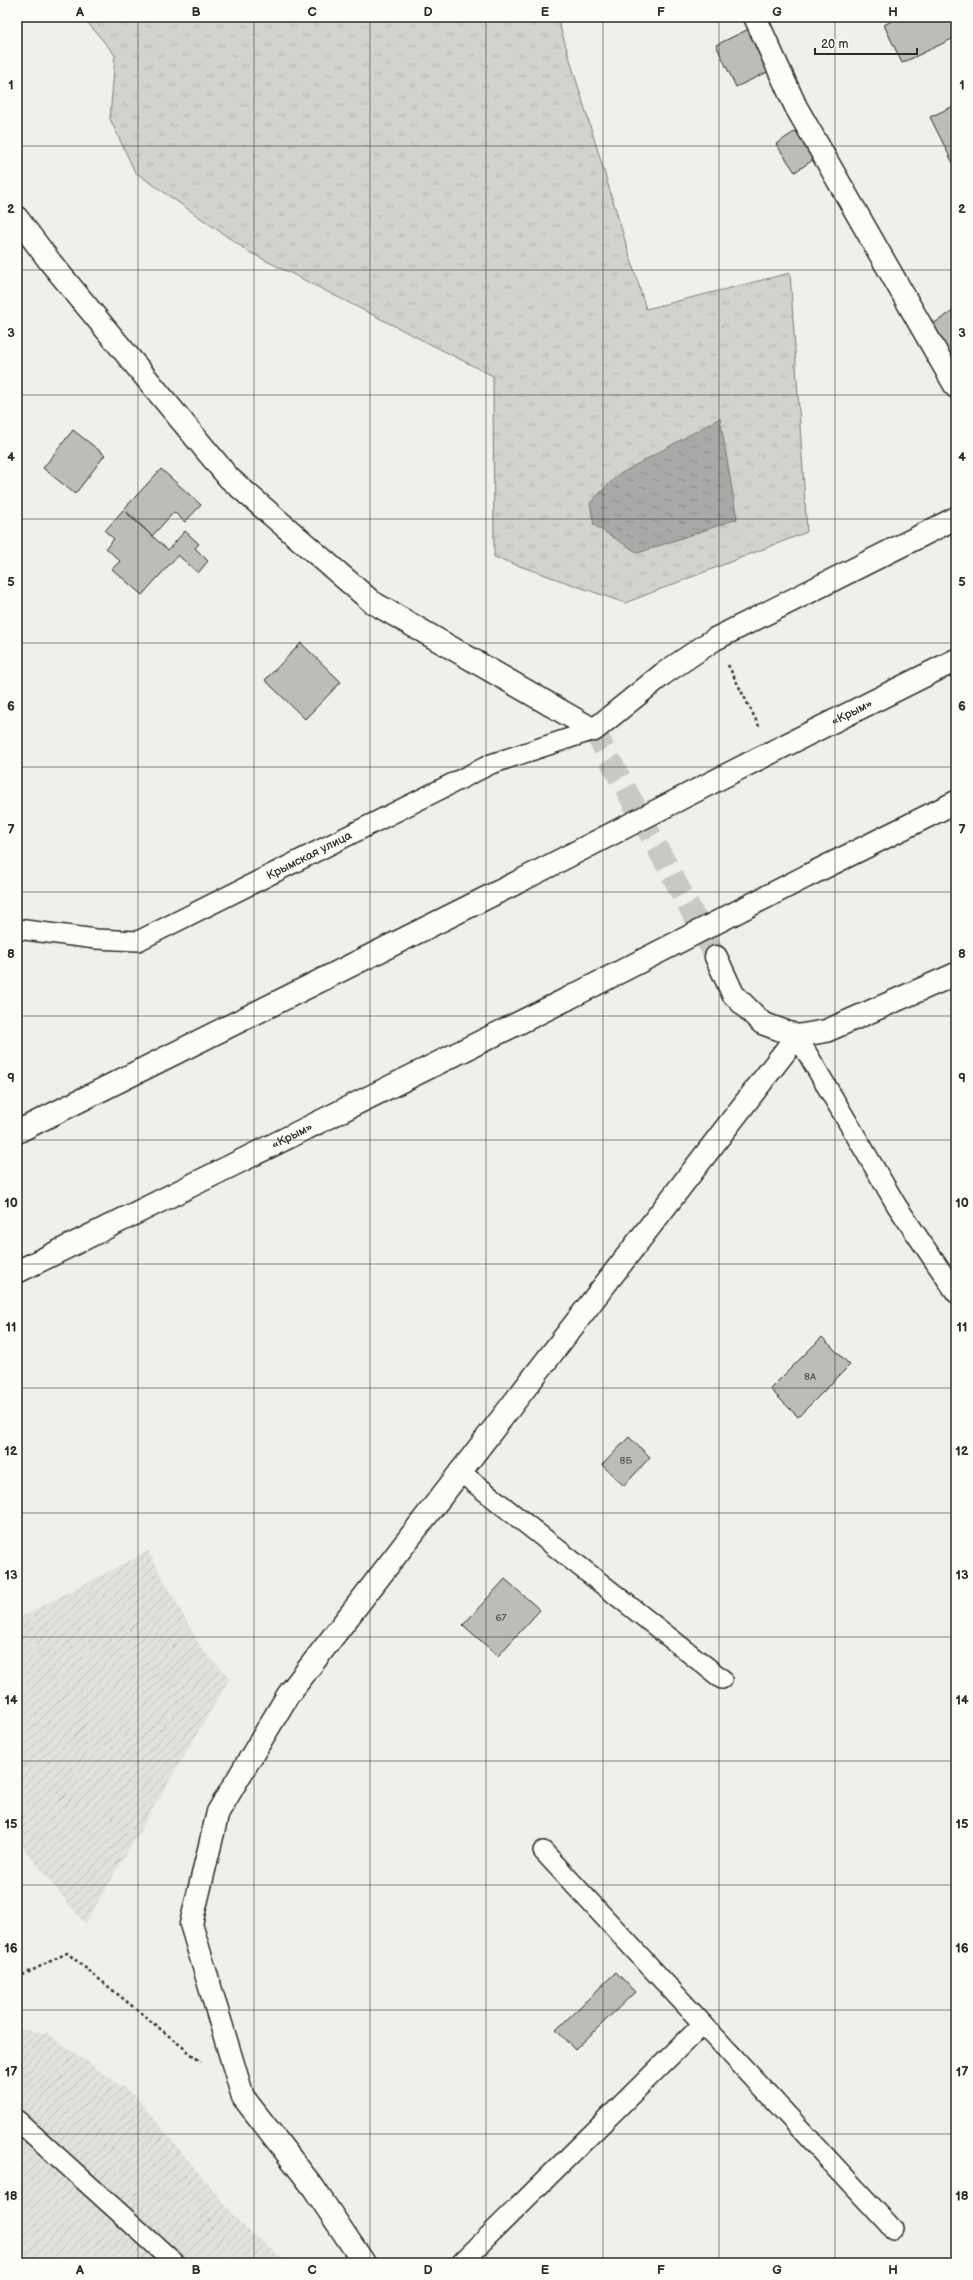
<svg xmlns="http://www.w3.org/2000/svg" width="973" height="2280" font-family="'Balsamiq Sans',sans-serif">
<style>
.industrial{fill:url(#industrial-furrows)}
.grass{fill:url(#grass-tufts);stroke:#7f7e7d}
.water{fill:url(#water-ripples);stroke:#777775}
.building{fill:#bdbcb8;stroke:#2b2b2b}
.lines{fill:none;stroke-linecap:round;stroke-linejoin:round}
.minor-tunnel{stroke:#c9c8c5;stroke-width:22;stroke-dasharray:22 11;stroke-linecap:butt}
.service-casing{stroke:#2b2b2b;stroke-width:22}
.minor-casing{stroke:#2b2b2b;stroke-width:25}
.motorway-casing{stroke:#2b2b2b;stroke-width:25}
.path{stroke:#2b2b2b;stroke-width:2.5;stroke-dasharray:3 3;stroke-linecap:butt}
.service{stroke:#fdfcf7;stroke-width:19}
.minor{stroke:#fdfcf7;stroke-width:22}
.motorway{stroke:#fdfcf7;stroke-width:22}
.motorway-bridge-casing{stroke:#2b2b2b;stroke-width:25;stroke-linecap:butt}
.motorway-bridge{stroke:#fdfcf7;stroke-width:22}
.grid{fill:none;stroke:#2b2b2b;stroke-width:1;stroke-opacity:0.55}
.labels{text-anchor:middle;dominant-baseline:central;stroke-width:3;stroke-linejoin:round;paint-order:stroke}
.number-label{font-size:10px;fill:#504f4e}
.street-label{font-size:12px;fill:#2b2b2b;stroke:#fdfcf7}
.neatline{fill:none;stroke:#2b2b2b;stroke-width:1.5}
.grid-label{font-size:13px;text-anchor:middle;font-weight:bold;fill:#2b2b2b}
</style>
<defs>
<pattern id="industrial-furrows" width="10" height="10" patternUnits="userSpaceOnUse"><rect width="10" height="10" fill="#e1e0dc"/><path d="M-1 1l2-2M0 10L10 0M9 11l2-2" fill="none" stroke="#c1c0bd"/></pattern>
<pattern id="grass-tufts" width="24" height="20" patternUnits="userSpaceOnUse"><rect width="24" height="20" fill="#d3d2cf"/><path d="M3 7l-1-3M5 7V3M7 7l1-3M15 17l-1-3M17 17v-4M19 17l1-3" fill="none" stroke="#b5b4b2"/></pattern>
<pattern id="water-ripples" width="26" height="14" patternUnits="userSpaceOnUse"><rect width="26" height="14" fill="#aaa9a7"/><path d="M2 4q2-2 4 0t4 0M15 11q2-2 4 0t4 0" fill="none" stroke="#8b8a88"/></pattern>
</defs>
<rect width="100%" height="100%" fill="#f0efeb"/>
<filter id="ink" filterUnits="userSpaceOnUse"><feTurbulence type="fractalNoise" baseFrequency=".025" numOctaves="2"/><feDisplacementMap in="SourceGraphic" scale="8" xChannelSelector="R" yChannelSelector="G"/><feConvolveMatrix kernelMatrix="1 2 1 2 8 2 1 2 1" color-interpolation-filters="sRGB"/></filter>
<g filter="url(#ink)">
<!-- industrial -->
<g class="industrial">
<polygon points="148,1551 203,1651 230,1678 85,1924 17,1840 17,1619"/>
<polygon points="17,2029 47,2033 135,2096 241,2224 287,2263 17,2263"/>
</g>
<!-- grass -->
<polygon class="grass" points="83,17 557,17 646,309 790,273 807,532 625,603 494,557 493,376 249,252 135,172 110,119 115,55"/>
<!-- water -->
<polygon class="water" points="720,418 737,519 638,553 594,525 590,503 618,475"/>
<!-- building -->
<g class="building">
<polygon points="900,17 953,17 956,22 956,37 902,63 884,25"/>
<polygon points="757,25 776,68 736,87 716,45"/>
<polygon points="956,105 956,162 953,163 930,117"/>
<polygon points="814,119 832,147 795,172 776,144"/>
<polygon points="956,309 956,350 939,362 919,333"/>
<polygon points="73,430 105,455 75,494 43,468"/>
<polygon points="161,469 201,505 185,522 174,512 152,536 124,509"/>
<polygon points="123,510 168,550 185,531 199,544 195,548 208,561 198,573 178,555 142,595 112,569 120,561 106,548 114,539 105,531"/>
<polygon points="301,643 341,682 305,719 265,680"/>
<polygon points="822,1337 850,1365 798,1417 770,1389"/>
<polygon points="629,1437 650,1457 624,1486 602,1465"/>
<polygon points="505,1579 540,1610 498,1656 463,1625"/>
<polygon points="616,1972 635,1992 575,2050 556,2030"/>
</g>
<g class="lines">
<!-- minor-tunnel -->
<polyline class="minor-tunnel" points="594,730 716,957"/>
<!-- service casing -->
<g class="service-casing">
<g id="service">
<path id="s1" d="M17 929 96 939 138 941 491 764 594 730"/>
<polyline points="797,1036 897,1206 956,1293"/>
<polyline points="459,1471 722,1679"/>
<polyline points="703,2024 893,2229"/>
<polyline points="17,2120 175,2263"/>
<polyline points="461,2263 703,2024 543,1851"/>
</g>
</g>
<!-- minor casing -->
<g class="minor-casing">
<g id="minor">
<polyline points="755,17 796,107 956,387"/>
<polyline points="17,218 51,263 229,478 372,602 594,730 663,674 715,639 956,518"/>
<polyline points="716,957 733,994 762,1023 797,1036 826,1031 956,974"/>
<polyline points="364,2263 313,2187 243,2097 191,1924 218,1812 288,1695 797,1036"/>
</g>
</g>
<!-- motorway casing -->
<g class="motorway-casing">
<g id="motorway">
<path id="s2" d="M748 764 956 660"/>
<polyline points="809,875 956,802"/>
<polyline points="17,1132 514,884"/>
<path id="s3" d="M17 1272 567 999"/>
</g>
</g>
<!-- path -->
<g class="path">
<polyline points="728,665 759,726"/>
<polyline points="17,1978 67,1953 201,2062"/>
</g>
<!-- service -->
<use href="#service" class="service"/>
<!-- minor -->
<use href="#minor" class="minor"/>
<!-- motorway -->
<use href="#motorway" class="motorway"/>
<!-- motorway-bridge casing -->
<g class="motorway-bridge-casing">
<g id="motorway-bridge">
<polyline points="514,884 748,764"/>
<polyline points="567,999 809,875"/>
</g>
</g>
<!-- motorway-bridge -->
<use href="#motorway-bridge" class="motorway-bridge"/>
</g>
</g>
<!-- grid -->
<path class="grid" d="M138 17V2263M254 17V2263M370 17V2263M486 17V2263M603 17V2263M719 17V2263M835 17V2263M17 146H956M17 270H956M17 395H956M17 519H956M17 643H956M17 767H956M17 892H956M17 1016H956M17 1140H956M17 1264H956M17 1388H956M17 1513H956M17 1637H956M17 1761H956M17 1885H956M17 2010H956M17 2134H956"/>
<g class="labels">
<!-- number labels -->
<g class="number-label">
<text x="810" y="1377">8А</text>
<text x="626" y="1461">8Б</text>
<text x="501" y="1618">67</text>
</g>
<!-- street labels -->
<g class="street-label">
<text stroke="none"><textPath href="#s2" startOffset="116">«Крым»</textPath></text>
<text stroke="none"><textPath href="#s1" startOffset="313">Крымская улица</textPath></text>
<text stroke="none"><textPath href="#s3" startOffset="307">«Крым»</textPath></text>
</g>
</g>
<!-- margin -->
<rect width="973" height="2280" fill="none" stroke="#fdfcf7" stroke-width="44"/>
<!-- scale -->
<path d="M815 48v6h102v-6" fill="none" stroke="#2b2b2b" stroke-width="2"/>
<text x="821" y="48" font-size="12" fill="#2b2b2b" stroke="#fdfcf7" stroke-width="3" paint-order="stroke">20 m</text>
<rect x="22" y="22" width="929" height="2236" class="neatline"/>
<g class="grid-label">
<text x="80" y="16">A</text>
<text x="196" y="16">B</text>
<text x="312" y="16">C</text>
<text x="428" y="16">D</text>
<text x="545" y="16">E</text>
<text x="661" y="16">F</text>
<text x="777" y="16">G</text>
<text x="893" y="16">H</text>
<text x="11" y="89">1</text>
<text x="962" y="89">1</text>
<text x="11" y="213">2</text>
<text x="962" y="213">2</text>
<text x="11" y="337">3</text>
<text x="962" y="337">3</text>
<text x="11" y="461">4</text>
<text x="962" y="461">4</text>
<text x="11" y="586">5</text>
<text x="962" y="586">5</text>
<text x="11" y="710">6</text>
<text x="962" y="710">6</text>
<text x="11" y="834">7</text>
<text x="962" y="834">7</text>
<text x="11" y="958">8</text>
<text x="962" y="958">8</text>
<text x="11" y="1082">9</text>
<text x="962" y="1082">9</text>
<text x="11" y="1207">10</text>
<text x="962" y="1207">10</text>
<text x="11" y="1331">11</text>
<text x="962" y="1331">11</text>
<text x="11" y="1455">12</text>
<text x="962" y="1455">12</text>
<text x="11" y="1579">13</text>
<text x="962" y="1579">13</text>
<text x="11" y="1704">14</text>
<text x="962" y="1704">14</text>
<text x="11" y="1828">15</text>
<text x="962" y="1828">15</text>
<text x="11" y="1952">16</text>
<text x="962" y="1952">16</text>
<text x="11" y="2076">17</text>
<text x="962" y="2076">17</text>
<text x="11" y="2200">18</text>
<text x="962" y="2200">18</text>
<text x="80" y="2274">A</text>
<text x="196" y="2274">B</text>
<text x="312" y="2274">C</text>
<text x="428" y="2274">D</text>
<text x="545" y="2274">E</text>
<text x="661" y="2274">F</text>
<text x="777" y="2274">G</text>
<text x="893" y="2274">H</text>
</g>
</svg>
